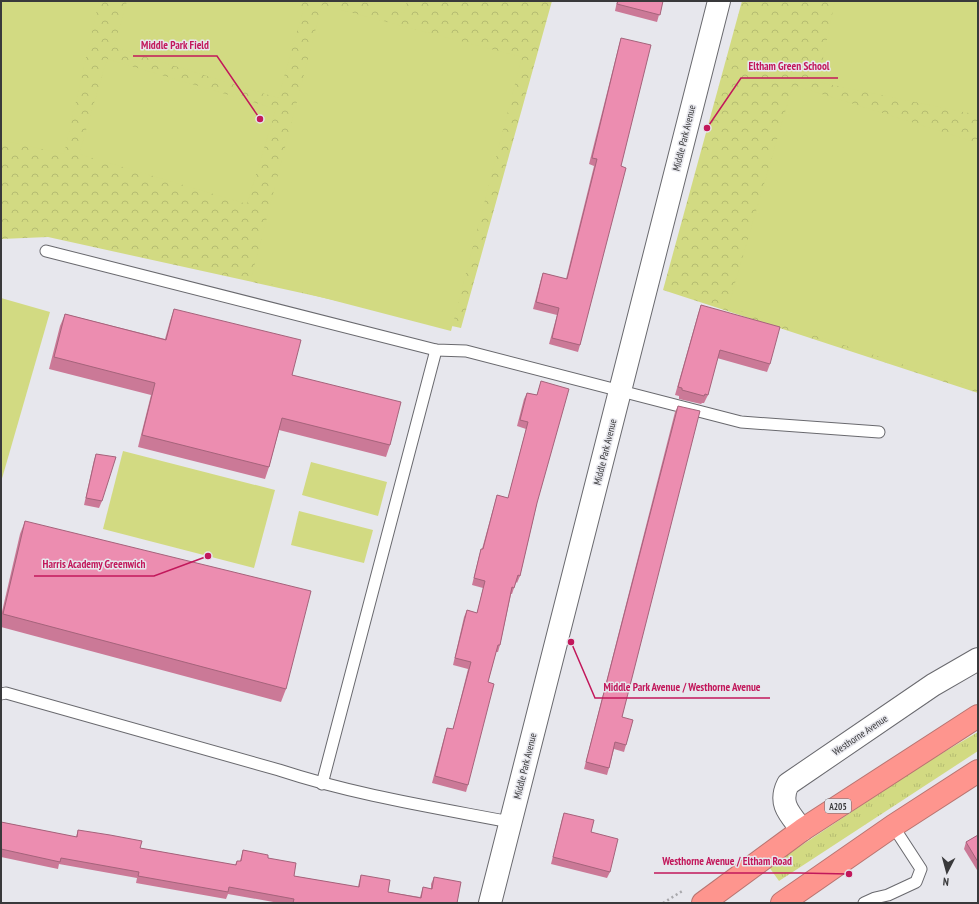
<svg xmlns="http://www.w3.org/2000/svg" width="979" height="904" font-family="'PT Sans Narrow',sans-serif">
<style>
.grass{fill:url(#grass-tufts)}
.park{fill:url(#park-crowns)}
.pitch{fill:#d2da82}
.lines{fill:none;stroke-linecap:round;stroke-linejoin:round}
.lane-casing{stroke:#69696e;stroke-width:13}
.street-casing{stroke:#69696e;stroke-width:24}
.secondary-casing{stroke:#69696e;stroke-width:24}
.highway-casing{stroke:#b97571;stroke-width:24}
.path{stroke:#a8a8ac;stroke-width:2.5;stroke-dasharray:2 3;stroke-linecap:butt}
.lane{stroke:#fff;stroke-width:11}
.street{stroke:#fff;stroke-width:22}
.secondary{stroke:#fff;stroke-width:22}
.highway{stroke:#fe958e;stroke-width:22}
.wall{fill:#cb7997}
.building{fill:#ec8db0;stroke:#a5637b}
.labels{text-anchor:middle;dominant-baseline:central;stroke-width:3;stroke-linejoin:round;paint-order:stroke}
.shield{fill:#e7e7ed;stroke:#6d6d70;stroke-width:1}
.shield-label{font-size:9px;font-weight:bold;fill:#39393b}
.street-label{font-size:10px;fill:#39393b;stroke:#e7e7ed}
.leader{fill:none;stroke:#c2185b;stroke-width:1.5}
.callout-dot{fill:#c2185b;stroke:#e7e7ed;stroke-width:1.5}
.callout-label{font-size:11px;text-anchor:middle;font-weight:bold;fill:#c2185b;stroke:#e7e7ed;stroke-width:3;stroke-linejoin:round;paint-order:stroke}
</style>
<defs>
<pattern id="grass-tufts" width="24" height="20" patternUnits="userSpaceOnUse"><rect width="24" height="20" fill="#d2da82"/><path d="M3 7l-1-3M5 7V3M7 7l1-3M15 17l-1-3M17 17v-4M19 17l1-3" fill="none" stroke="#b5bc71"/></pattern>
<pattern id="park-crowns" width="20" height="18" patternUnits="userSpaceOnUse"><rect width="20" height="18" fill="#d2da82"/><path d="M2 6a3 3 0 1 1 6 0M12 15a3 3 0 1 1 6 0" fill="none" stroke="#b5bc71"/></pattern>
</defs>
<rect width="100%" height="100%" fill="#e7e7ed"/>
<!-- grass -->
<polygon class="grass" points="978,732 978,751 779,881 769,867 922,765"/>
<!-- park -->
<g class="park">
<polygon points="1,1 552,1 461,328 48,237 1,239"/>
<polygon points="742,1 978,1 978,393 663,290"/>
</g>
<!-- pitch -->
<g class="pitch">
<polygon points="1,1 99,1 64,154 1,140"/>
<polygon points="127,1 287,1 304,7 278,98 114,47"/>
<polygon points="360,1 407,1 404,13"/>
<polygon points="835,1 978,1 978,115 818,82"/>
<polygon points="322,5 522,57 451,331 251,279"/>
<polygon points="107,59 276,109 247,204 79,154"/>
<polygon points="793,85 978,143 978,389 728,307"/>
<polygon points="1,298 50,312 1,482"/>
<polygon points="123,451 275,490 254,568 103,529"/>
<polygon points="311,462 387,482 378,516 302,495"/>
<polygon points="299,511 373,530 364,563 291,545"/>
</g>
<g class="lines">
<!-- lane casing -->
<g class="lane-casing">
<g id="lane">
<polyline points="46,251 436,350 466,351 741,422 879,432"/>
<path d="M1 694 6 693 279 770C355 795 432 807 510 822"/>
<polyline points="322,784 436,350"/>
<polyline points="864,903 875,898 888,895 916,882 921,869 893,826"/>
</g>
</g>
<!-- street casing -->
<g class="street-casing">
<path id="street" d="M802 830C790 814 778 804 788 784L933 685 978 659"/>
</g>
<!-- secondary casing -->
<g class="secondary-casing">
<polyline id="secondary" points="490,903 719,1"/>
</g>
<!-- highway casing -->
<g class="highway-casing">
<g id="highway">
<polyline points="703,903 802,830 978,716"/>
<polyline points="782,903 893,826 978,771"/>
</g>
</g>
<!-- path -->
<polyline class="path" points="663,903 684,890"/>
<!-- lane -->
<use href="#lane" class="lane"/>
<!-- street -->
<use href="#street" class="street"/>
<!-- secondary -->
<use href="#secondary" class="secondary"/>
<!-- highway -->
<use href="#highway" class="highway"/>
</g>
<!-- wall -->
<g class="wall">
<polygon points="617,1 663,1 657,22 615,11"/>
<polygon points="621,38 621,166 580,345 578,352 549,344 557,315 533,309 541,279 543,273 566,279 594,166 589,164 619,45"/>
<polygon points="701,305 770,364 767,372 717,358 708,395 704,403 702,403 701,404 679,399 679,396 675,395 698,314"/>
<polygon points="174,309 292,375 390,445 386,457 279,430 269,467 265,479 138,447 151,395 49,369 60,326 65,314 165,339 170,321"/>
<polygon points="541,381 537,503 520,576 517,583 516,582 512,594 511,594 500,645 498,652 496,652 488,682 468,785 466,792 432,783 445,734 447,728 453,729 468,669 453,665 464,617 467,610 477,613 483,588 472,585 479,556 481,549 482,549 495,502 497,495 508,498 526,429 517,426 524,399 527,393 537,395"/>
<polygon points="678,406 622,717 626,745 624,752 614,749 609,768 607,775 584,769 675,412"/>
<polygon points="96,454 102,501 99,508 84,505 94,460"/>
<polygon points="25,521 286,689 281,702 1,627 1,616 20,534"/>
<polygon points="564,813 591,832 610,872 607,878 551,864 562,819"/>
<polygon points="1,822 76,837 78,830 140,848 235,865 237,861 240,861 243,850 268,858 294,876 358,887 359,882 361,875 388,892 420,897 423,887 431,889 431,884 434,877 457,903 279,903 228,894 226,899 136,883 137,878 59,864 58,869 1,857"/>
<polygon points="978,835 978,870 977,870 964,849 966,842"/>
</g>
<!-- building -->
<g class="building">
<polygon points="618,1 663,1 660,15 617,4"/>
<polygon points="621,38 651,45 621,166 626,168 580,345 552,338 559,308 536,302 543,273 567,279 597,159 592,158"/>
<polygon points="701,305 780,327 770,364 720,350 708,395 705,394 704,396 682,390 682,388 678,387"/>
<polygon points="174,309 301,340 292,375 401,402 390,445 282,418 269,467 142,435 155,383 54,357 65,314 166,340"/>
<polygon points="541,381 569,389 537,503 520,576 518,575 514,588 512,587 500,645 498,645 488,682 494,684 468,785 435,776 447,728 453,729 471,662 455,658 467,610 477,613 485,581 474,578 481,549 483,549 497,495 508,498 528,422 520,420 527,393 537,395"/>
<polygon points="678,406 700,411 622,717 633,720 626,745 615,742 609,768 586,762"/>
<polygon points="96,454 116,457 102,501 86,498"/>
<polygon points="25,521 311,591 286,689 3,614"/>
<polygon points="564,813 594,820 591,832 618,839 610,872 553,857"/>
<polygon points="1,822 77,837 78,830 110,835 142,841 140,848 236,865 237,861 241,861 243,850 268,855 268,858 296,863 294,876 359,887 361,875 390,880 388,892 421,898 423,887 432,889 434,877 461,882 457,903 293,903 294,899 229,887 228,892 138,876 139,872 61,858 60,862 1,849"/>
<polygon points="978,835 978,862 966,842"/>
</g>
<g class="labels">
<!-- shield labels -->
<rect class="shield" x="825" y="799" width="26" height="14" rx="3"/>
<g class="shield-label">
<text x="838" y="806">A205</text>
</g>
<!-- street labels -->
<g class="street-label">
<text transform="translate(684 138) rotate(-76)">Middle Park Avenue</text>
<text transform="translate(605 452) rotate(-76)">Middle Park Avenue</text>
<text transform="translate(860 735) rotate(-34)">Westhorne Avenue</text>
<text transform="translate(525 766) rotate(-76)">Middle Park Avenue</text>
</g>
</g>
<!-- callouts -->
<path class="leader" d="M260 119L217 56H133M707 128L741 78H838M208 556L154 576H34M571 642L595 698H770M849 874L800 873H654"/>
<g class="callout-dot">
<circle cx="260" cy="119" r="4"/>
<circle cx="707" cy="128" r="4"/>
<circle cx="208" cy="556" r="4"/>
<circle cx="571" cy="642" r="4"/>
<circle cx="849" cy="874" r="4"/>
</g>
<g class="callout-label">
<text x="175" y="49">Middle Park Field</text>
<text x="789" y="70">Eltham Green School</text>
<text x="94" y="568">Harris Academy Greenwich</text>
<text x="682" y="691">Middle Park Avenue / Westhorne Avenue</text>
<text x="727" y="865">Westhorne Avenue / Eltham Road</text>
</g>
<!-- border -->
<rect width="979" height="904" fill="none" stroke="#39393b" stroke-width="4"/>
<!-- north arrow -->
<g transform="translate(947 872) rotate(186)" stroke="#e7e7ed" stroke-width="3" paint-order="stroke">
<path d="M0-3L7 15L0 10L-7 15Z" fill="#39393b"/>
<text y="-6" font-size="11" font-weight="bold" text-anchor="middle" fill="#39393b">N</text>
</g>
</svg>
